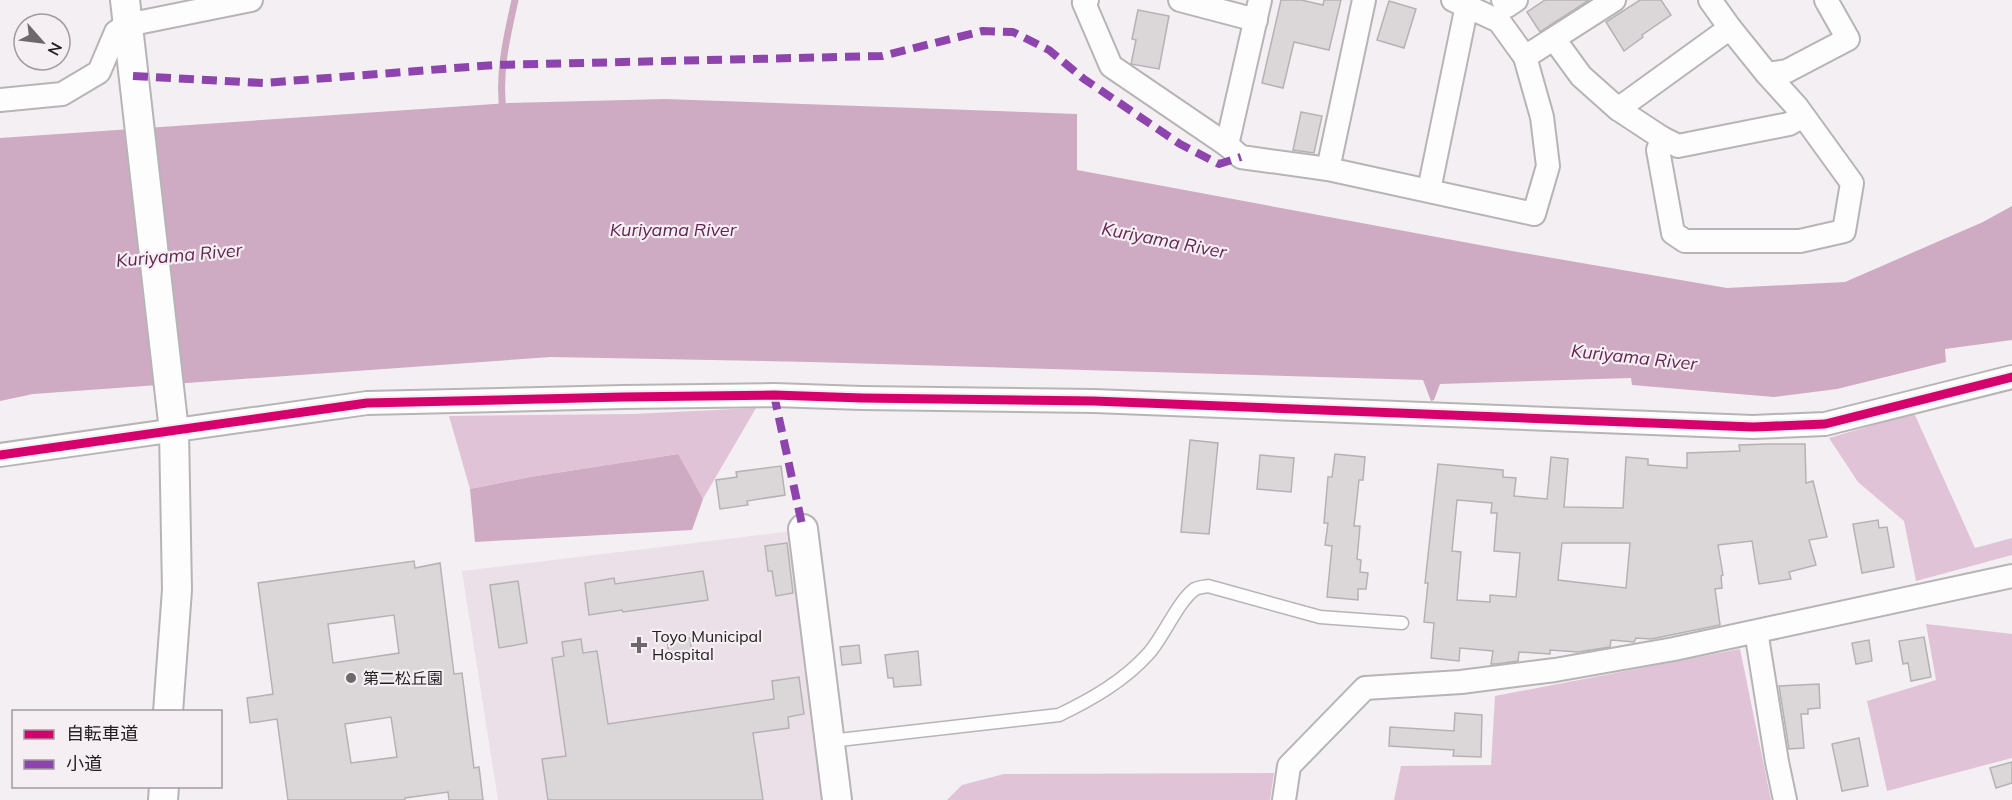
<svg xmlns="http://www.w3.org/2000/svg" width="2012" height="800" font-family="Mulish,'Noto Sans JP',sans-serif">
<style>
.built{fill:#ebe0e7}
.forest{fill:#e1c3d7}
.water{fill:#cfaac3}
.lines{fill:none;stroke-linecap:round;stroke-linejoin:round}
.stream{stroke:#cfaac3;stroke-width:7}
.building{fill:#dbd7d9;stroke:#b5b2b4;stroke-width:1.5;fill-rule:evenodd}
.service-casing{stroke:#b7b4b6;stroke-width:15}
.minor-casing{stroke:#b7b4b6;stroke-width:26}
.tertiary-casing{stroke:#b7b4b6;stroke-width:32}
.service{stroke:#fdfdfd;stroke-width:12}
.minor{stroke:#fdfdfd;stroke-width:22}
.tertiary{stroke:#fdfdfd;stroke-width:28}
.quiet{stroke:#8e44ad;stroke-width:8;stroke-dasharray:15 8;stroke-linecap:butt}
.cycleway-casing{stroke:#f5eef2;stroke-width:13}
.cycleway{stroke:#d6006c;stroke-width:9}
.poi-dot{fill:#6c686b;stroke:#f5eef2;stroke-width:2}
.labels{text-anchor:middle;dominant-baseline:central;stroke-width:4.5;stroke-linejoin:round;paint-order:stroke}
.poi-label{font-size:16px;fill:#232022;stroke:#f5eef2;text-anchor:start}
.water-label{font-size:18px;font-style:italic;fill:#622652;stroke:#f5eef2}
</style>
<rect width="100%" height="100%" fill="#f4eff2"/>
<!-- built -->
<polygon class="built" points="792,531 823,800 498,800 462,571"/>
<!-- forest -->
<g class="forest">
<polygon points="756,408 703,499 677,454 530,477 470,489 449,416 633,414"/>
<polygon points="1914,413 1975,548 2012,538 2012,555 1916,581 1904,521 1858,482 1829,438"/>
<polygon points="1926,624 2012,634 2012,758 1887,791 1867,701 1936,680"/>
<polygon points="1740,649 1771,800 1394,800 1401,766 1491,765 1495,696"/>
<polygon points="1274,773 1270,800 947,800 962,785 1004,774"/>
</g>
<!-- water -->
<g class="water">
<polygon points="665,99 1077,114 1077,170 1512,251 1727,288 1845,282 1983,222 2012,206 2012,340 1945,349 1946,362 1837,389 1774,397 1632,385 1631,378 1440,384 1434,400 1431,401 1423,380 811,362 551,357 33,394 0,401 0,138 509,103"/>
<polygon points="678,454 703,499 692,530 475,542 470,489 530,477"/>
</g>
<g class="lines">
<!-- stream -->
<path class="stream" d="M503 110C498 73 507 36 515 0"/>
</g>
<!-- building -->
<g class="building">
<polygon points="1281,0 1301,0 1323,5 1324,0 1341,0 1329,50 1294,42 1283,88 1262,83"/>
<polygon points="1545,0 1589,0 1540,32 1527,12"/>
<polygon points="1640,0 1661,0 1671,15 1642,35 1643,37 1624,51 1606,22"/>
<polygon points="1389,1 1416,9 1404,48 1377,40"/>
<polygon points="1138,10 1169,16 1159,69 1131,64 1136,40 1132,39"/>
<polygon points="1301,112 1322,116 1314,153 1293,150"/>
<polygon points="1190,440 1218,443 1209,534 1181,532"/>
<path d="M1768 444H1805L1806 483 1813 481 1827 537 1809 540 1816 565 1789 572 1791 579 1759 584 1752 541 1718 545 1723 575 1721 576 1722 588 1715 589 1720 625 1651 639 1636 638 1634 642 1611 640 1610 647 1578 652 1550 650V654L1519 652 1518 661 1496 664H1491L1493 651 1460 648 1459 661 1431 658 1434 623 1424 622 1428 583H1425L1438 464 1503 470V477L1516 478 1514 496 1547 499 1551 457 1568 459 1564 507 1623 508 1626 457 1648 459V465L1687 468V453L1740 451 1739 445ZM1457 500 1492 503 1491 513H1497L1494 551 1520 553 1516 597 1490 595V602L1457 600 1461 552 1452 551ZM1562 543H1630L1626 588 1558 580Z"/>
<polygon points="1335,454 1365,457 1363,480 1359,480 1354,526 1360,526 1357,559 1361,560 1360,572 1368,573 1366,589 1358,589 1358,600 1327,597 1332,546 1325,545 1328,523 1324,523 1328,477 1332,477"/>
<polygon points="1260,455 1294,458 1291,492 1257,489"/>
<polygon points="781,466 785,495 747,501 748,505 720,509 716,480 737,477 736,472"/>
<polygon points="1878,520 1879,528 1887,527 1894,567 1862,573 1853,524"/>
<polygon points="787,543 793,593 776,596 772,571 768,571 765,546"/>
<path d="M414 561 415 568 440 563 454 674 462 673 474 768 479 767 483 800H449L448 792 405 798V800H288L277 719 250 723 247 698 273 694 258 583ZM394 615 399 653 333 663 328 624ZM391 717 397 757 351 763 345 724Z"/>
<polygon points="703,571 708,600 623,612 622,610 589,615 585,583 614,578 615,584"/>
<polygon points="518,581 527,643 499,648 490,585"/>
<polygon points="1924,637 1931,677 1911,681 1908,663 1903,664 1899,641"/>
<polygon points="690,638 692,655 670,658 667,641"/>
<polygon points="581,639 583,653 597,651 608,724 774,699 772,681 799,677 804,714 788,717 789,728 753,733 763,800 548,800 542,759 566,756 552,658 564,656 562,642"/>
<polygon points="1869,640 1872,661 1856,664 1852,643"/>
<polygon points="859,645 861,663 842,665 840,647"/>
<polygon points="918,651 921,685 894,687 893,678 888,678 885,655"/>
<polygon points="1819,684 1820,708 1808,709 1808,714 1801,714 1804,748 1789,749 1779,686"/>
<polygon points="1455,713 1482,715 1481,757 1453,756 1454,750 1389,746 1390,727 1454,731"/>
<polygon points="1859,738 1868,786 1842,791 1832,744"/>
<polygon points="2012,762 2012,783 1996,788 1990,768"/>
</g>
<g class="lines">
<!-- service casing -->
<g class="service-casing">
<path id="service" d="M830 741 1059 715C1092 699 1124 681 1149 653 1164 636 1178 601 1195 589 1199 587 1204 587 1208 586L1320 617 1402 623"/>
</g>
<!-- minor casing -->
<g class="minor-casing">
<g id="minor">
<polyline points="1087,0 1084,3 1111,66 1227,145 1241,157 1328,169 1534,214 1548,166 1542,117 1525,57 1499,21 1453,0"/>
<polyline points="1180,0 1256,20"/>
<polyline points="1503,0 1507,6 1516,0"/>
<polyline points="1710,0 1730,28 1767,74 1787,71 1848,39 1826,0"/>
<polyline points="1554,39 1581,76 1618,109 1730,28"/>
<polyline points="1525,57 1614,0"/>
<polyline points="0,100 62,94 99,72 116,32 127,25 251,0"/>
<polyline points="1618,109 1662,138 1658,150 1673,233 1685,241 1800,241 1844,231 1852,183 1797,107 1767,74"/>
<polyline points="1662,138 1678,146 1789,124 1803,116"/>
<polyline points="1227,145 1260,0"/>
<polyline points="1328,169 1364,0"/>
<polyline points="1429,190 1467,5"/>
<polyline points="0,455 367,403 623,397 774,395 862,398 1094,401 1753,427 1825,424 2012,377"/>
<polyline points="1753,633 1757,637 1777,762 1785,800"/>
<polyline points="1284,800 1289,766 1365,688 1461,682 1555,670 1674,649 2012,576"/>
</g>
</g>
<!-- tertiary casing -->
<g class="tertiary-casing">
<g id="tertiary">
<polyline points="125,0 174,431 177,590 168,712"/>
<polyline points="803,529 837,800"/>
<polyline points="163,800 164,786"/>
</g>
</g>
<!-- service -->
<use href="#service" class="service"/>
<!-- minor -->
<use href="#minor" class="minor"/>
<!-- tertiary -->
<use href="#tertiary" class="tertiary"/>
<!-- quiet -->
<g class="quiet">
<polyline points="133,76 263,83 494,65 882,56 983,31 1013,32 1049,50 1084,79 1180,144 1219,164 1241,157"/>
<polyline points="774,395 803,529"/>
</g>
<!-- cycleway casing -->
<g class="cycleway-casing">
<polyline id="cycleway" points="0,455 367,403 623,397 774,395 862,398 1094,401 1753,427 1825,424 2012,377"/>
</g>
<!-- cycleway -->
<use href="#cycleway" class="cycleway"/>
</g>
<!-- markers -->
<g class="poi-dot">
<path d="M636 636h6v6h6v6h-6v6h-6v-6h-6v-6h6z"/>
<circle cx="351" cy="678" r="6"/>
</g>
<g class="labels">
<!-- poi labels -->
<g class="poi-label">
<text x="652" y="636">Toyo Municipal<tspan x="652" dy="18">Hospital</tspan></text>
<text x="363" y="678">第二松丘園</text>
</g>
<!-- water labels -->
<g class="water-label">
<text x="673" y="229">Kuriyama River</text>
<text transform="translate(1164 240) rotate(11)">Kuriyama River</text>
<text transform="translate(179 255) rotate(-5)">Kuriyama River</text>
<text transform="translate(1634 357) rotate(6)">Kuriyama River</text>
</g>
</g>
<!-- legend -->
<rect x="12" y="710" width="210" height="78" fill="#f5eef2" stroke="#a19c9f" stroke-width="1.5"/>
<rect x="24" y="730" width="30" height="9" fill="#d6006c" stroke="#a19c9f" stroke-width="1.5"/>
<text x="66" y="740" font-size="18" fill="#232022">自転車道</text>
<rect x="24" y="760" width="30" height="9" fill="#8e44ad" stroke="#a19c9f" stroke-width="1.5"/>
<text x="66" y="770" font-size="18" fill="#232022">小道</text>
<!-- north arrow -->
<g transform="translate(42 42) rotate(118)"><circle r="28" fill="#f5eef2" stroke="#a19c9f" stroke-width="1.5"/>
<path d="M0-4.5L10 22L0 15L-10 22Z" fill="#6c686b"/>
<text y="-9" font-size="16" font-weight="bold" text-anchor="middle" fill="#232022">N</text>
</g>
</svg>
